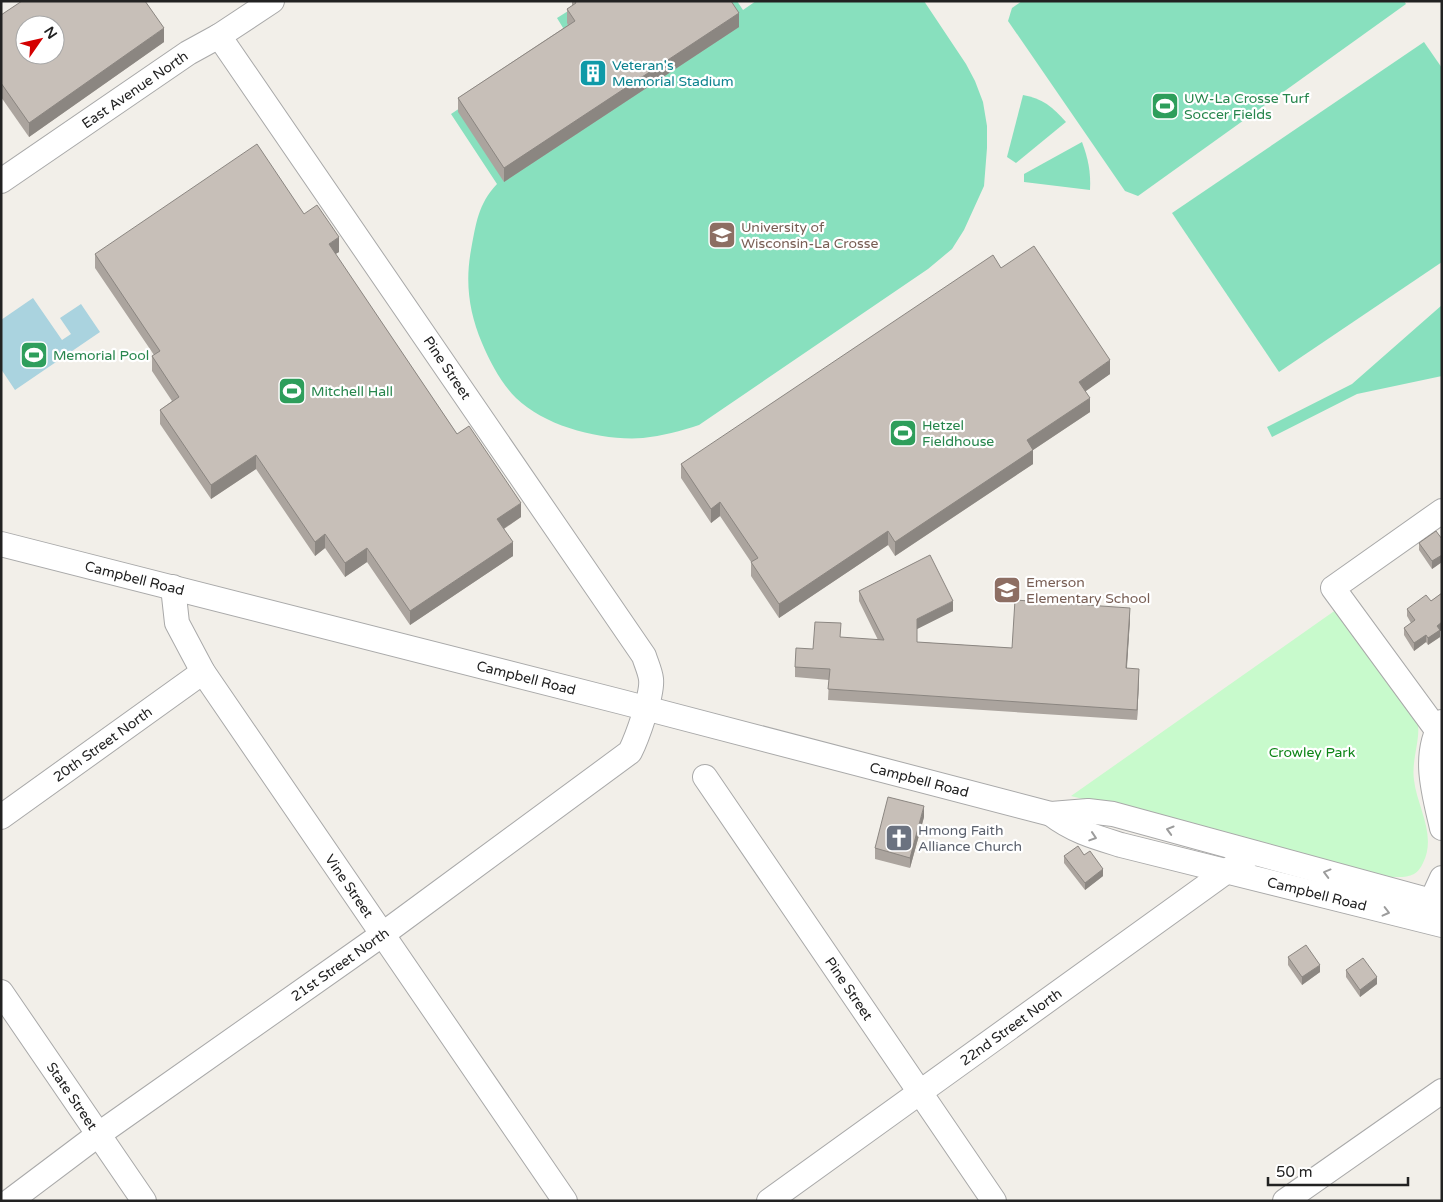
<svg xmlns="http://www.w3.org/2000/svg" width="1443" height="1202" font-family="'Varela Round',sans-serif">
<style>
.park{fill:#c8facc}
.pitch{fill:#88e0be}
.water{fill:#aad3df}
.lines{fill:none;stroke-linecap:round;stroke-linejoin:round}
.minor-casing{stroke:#a9a9a9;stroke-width:26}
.minor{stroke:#fff;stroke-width:24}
.wall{fill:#aba49e}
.shaded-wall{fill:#8b8681}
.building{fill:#c7bfb8;stroke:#8b8681;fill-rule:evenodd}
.oneway{stroke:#9c9c9c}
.labels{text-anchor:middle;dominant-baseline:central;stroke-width:4.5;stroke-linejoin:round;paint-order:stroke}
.culture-label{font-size:14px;fill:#0d838f;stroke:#fff;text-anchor:start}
.street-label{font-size:14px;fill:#222;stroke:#fff}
.leisure-label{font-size:14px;fill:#27864d;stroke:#fff;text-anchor:start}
.education-label{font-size:14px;fill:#785e54;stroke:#fff;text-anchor:start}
.park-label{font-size:14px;fill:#0c8416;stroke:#fff}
.worship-label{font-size:14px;fill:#5b616d;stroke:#fff;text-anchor:start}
</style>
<rect width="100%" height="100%" fill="#f2efe9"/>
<!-- park -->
<path class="park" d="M1340 607 1417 719C1422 737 1411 759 1414 780 1417 807 1437 835 1423 863 1421 867 1418 872 1414 874 1407 878 1398 877 1391 877L1071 796Z"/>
<!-- pitch -->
<g class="pitch">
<path d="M584 1H737L743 10 756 1H924L966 64 975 81 983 102 987 126V148L984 186 964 230 952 249 928 269 699 425C681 431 662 436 643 438 602 441 546 427 516 398 501 383 490 362 482 343 469 312 465 283 471 250 476 224 478 204 497 184L451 114 568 36 557 18Z"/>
<polygon points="1022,1 1404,1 1406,4 1138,196 1125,191 1008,21 1012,8"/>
<polygon points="1424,42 1442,68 1442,262 1279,372 1172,213"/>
<path d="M1023 95C1042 98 1053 107 1066 122L1016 163 1007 157Z"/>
<path d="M1082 142C1088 158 1091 172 1090 190L1024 182V174Z"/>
<polygon points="1442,305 1442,376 1357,394 1272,437 1267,427 1352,384"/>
</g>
<!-- water -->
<polygon class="water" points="33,298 62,340 71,334 60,318 81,304 100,332 15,390 1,369 1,320"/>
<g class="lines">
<!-- minor casing -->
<g class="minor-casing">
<g id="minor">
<path id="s1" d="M1 181 188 53 219 36 272 1"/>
<path id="s2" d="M1 544 622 702 1051 814 1088 811 1113 814 1442 904"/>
<path id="s3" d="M173 587 177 623 203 672 565 1201"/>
<path d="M1442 722C1422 755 1434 793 1442 828"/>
<polyline points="1437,730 1333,588 1442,511"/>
<path id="s4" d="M705 777 994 1201"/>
<path id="s5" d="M1051 814C1073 831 1095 837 1121 845L1442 925"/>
<path id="s6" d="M1 817 203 672"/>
<polyline points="1420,912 1431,902 1442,878"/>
<path id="s7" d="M1 992 144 1201"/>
<path id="s8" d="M10 1201 99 1134 383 934 630 752C637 738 653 694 651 679 650 671 646 663 644 656L219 36"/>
<path id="s9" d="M769 1201 1252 853"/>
<polyline points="1285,1201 1442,1091"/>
</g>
</g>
<!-- minor -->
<use href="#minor" class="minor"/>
</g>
<!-- wall -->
<g class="wall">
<polygon points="572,1 731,1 739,27 504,182 458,112 458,98 568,25 567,23 567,9 572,6"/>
<polygon points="1,15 164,42 29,137 1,97"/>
<polygon points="304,214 339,252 335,254 457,434 521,517 504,529 513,556 410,625 367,562 345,577 325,548 315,556 256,469 211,499 160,424 160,410 172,401 152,371 152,356 154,355 95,268 95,254"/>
<polygon points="1001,268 1110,374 1085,391 1090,412 1033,450 1033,464 895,556 888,545 779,618 751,576 751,562 720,516 711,523 681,478 681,464"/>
<polygon points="1442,539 1442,562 1432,569 1419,550 1419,543"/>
<polygon points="859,591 953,611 917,629 917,642 1012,648 1130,619 1127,668 1139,680 1137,720 828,700 829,680 795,677 795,667 813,649 878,640 859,601"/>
<polygon points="1442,593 1442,630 1440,631 1440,637 1428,645 1426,642 1414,651 1404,635 1404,628 1411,623 1407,616 1407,609 1431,601"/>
<polygon points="924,817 910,868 875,859 875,848"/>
<polygon points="1084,855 1103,876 1085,890 1064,863 1064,856"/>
<polygon points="1288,957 1320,972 1302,985 1288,965"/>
<polygon points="1346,970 1377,984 1360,997 1346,977"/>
</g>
<!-- shaded-wall -->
<g class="shaded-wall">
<polygon points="739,13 739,27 504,182 504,168"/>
<polygon points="164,28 164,42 29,137 29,123"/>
<polygon points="339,237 339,252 329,258 329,244"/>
<polygon points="1110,360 1110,374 1079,396 1079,382"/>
<polygon points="1090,398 1090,412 1033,450 1033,464 895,556 895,542 1027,440"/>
<polygon points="256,455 256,469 211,499 211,485"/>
<polygon points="720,502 720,516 711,523 711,509"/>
<polygon points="521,503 521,517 497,533 497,519"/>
<polygon points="888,531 888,545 779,618 779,604"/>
<polygon points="325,534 325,548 315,556 315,542"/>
<polygon points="513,542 513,556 410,625 410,611"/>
<polygon points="367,548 367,562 345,577 345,563"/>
<polygon points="1442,555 1442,562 1432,569 1432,561"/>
<polygon points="953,601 953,611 917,629 917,619"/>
<polygon points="1130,608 1130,619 1126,679 1126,668"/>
<polygon points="1442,622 1442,630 1440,631 1440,637 1428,645 1428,638 1437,626"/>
<polygon points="1426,635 1426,642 1414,651 1414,643"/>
<polygon points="1139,669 1139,680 1137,720 1137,710"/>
<polygon points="924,806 924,817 910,868 910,858"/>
<polygon points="1103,869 1103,876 1085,890 1085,883"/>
<polygon points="1320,965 1320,972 1302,985 1302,977"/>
<polygon points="1377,977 1377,984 1360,997 1360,990"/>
</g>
<!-- building -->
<g class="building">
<path d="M22 1H145L164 28 29 123 1 83V15ZM25 25H55V55H25Z"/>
<polygon points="575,1 731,1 739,13 504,168 458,98 575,21 567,9 576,3"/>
<polygon points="257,144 304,214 317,205 339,237 329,244 457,434 469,426 521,503 497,519 513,542 410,611 367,548 345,563 325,534 315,542 256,455 211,485 160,410 179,397 152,356 160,351 95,254"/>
<polygon points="1034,246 1110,360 1079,382 1090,398 1027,440 1033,450 895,542 888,531 779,604 751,562 758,558 720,502 711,509 681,464 993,255 1001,268"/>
<polygon points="1436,531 1442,539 1442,555 1432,561 1419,543"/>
<polygon points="930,555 953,601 917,619 917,642 1012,648 1015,600 1130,608 1126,668 1139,669 1137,710 828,689 830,669 795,667 796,648 813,649 815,622 841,623 840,637 884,640 859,591"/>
<polygon points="1442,593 1442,622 1437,626 1440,630 1428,638 1426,635 1414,643 1404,628 1415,620 1407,609 1426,595 1431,601"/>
<polygon points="888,797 924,806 910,858 875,848"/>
<polygon points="1078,846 1084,855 1090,851 1103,869 1085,883 1064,856"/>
<polygon points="1306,945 1320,965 1302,977 1288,957"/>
<polygon points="1363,958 1377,977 1360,990 1346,970"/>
</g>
<!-- one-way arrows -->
<defs><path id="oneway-chevron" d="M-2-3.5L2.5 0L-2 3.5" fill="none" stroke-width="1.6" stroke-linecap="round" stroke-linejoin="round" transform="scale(1.25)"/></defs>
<g class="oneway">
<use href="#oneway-chevron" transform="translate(1170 830) rotate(-164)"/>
<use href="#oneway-chevron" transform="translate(1093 837) rotate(18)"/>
<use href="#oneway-chevron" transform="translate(1327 873) rotate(-165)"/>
<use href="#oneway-chevron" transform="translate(1386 912) rotate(14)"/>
</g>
<!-- icons -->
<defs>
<g id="building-square" transform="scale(1.4375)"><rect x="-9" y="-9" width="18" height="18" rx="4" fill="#0f9aa8" stroke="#fff"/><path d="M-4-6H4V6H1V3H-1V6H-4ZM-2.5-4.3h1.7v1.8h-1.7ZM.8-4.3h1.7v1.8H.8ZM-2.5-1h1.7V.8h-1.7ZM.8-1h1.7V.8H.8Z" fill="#fff"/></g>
<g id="stadium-square" transform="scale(1.4375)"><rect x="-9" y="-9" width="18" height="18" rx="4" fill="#2e9e5b" stroke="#fff"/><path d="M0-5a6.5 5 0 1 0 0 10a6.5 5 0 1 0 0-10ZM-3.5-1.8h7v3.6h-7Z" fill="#fff"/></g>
<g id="university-square" transform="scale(1.4375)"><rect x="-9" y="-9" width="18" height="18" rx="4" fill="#8d6e63" stroke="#fff"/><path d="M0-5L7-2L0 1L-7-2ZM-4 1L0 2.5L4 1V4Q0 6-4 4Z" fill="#fff"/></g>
<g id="school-square" transform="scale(1.4375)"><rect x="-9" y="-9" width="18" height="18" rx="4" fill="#8d6e63" stroke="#fff"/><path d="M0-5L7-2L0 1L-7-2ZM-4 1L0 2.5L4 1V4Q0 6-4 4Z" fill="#fff"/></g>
<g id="church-square" transform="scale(1.4375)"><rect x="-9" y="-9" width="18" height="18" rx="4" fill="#6b7280" stroke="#fff"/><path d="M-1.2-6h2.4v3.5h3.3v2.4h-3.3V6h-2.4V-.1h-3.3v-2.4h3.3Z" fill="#fff"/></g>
</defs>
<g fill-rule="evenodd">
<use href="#building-square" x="593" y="73"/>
<use href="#stadium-square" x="1165" y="106"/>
<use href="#university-square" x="722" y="235"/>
<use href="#stadium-square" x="34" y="355"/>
<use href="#stadium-square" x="292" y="391"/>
<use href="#stadium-square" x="903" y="433"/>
<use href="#school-square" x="1007" y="590"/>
<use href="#church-square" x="899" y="838"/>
</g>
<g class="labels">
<!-- culture labels -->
<g class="culture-label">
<text x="612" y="65">Veteran's<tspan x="612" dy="16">Memorial Stadium</tspan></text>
</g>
<!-- street labels -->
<g class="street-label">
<text stroke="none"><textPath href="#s1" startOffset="162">East Avenue North</textPath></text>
<text transform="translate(447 368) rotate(56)">Pine Street</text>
<text stroke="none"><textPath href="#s2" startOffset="138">Campbell Road</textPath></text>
<text stroke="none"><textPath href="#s2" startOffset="542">Campbell Road</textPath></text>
<text stroke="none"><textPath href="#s6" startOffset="125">20th Street North</textPath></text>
<text stroke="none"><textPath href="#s2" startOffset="948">Campbell Road</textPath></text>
<text stroke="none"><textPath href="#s3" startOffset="351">Vine Street</textPath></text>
<text stroke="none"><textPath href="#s5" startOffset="279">Campbell Road</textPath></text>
<text stroke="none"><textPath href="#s8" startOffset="406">21st Street North</textPath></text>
<text stroke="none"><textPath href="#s4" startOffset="256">Pine Street</textPath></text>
<text stroke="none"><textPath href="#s9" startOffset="298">22nd Street North</textPath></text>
<text stroke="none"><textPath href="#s7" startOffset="126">State Street</textPath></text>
</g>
<!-- leisure labels -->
<g class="leisure-label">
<text x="1184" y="98">UW-La Crosse Turf<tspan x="1184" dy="16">Soccer Fields</tspan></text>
<text x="53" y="355">Memorial Pool</text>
<text x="311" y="391">Mitchell Hall</text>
<text x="922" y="425">Hetzel<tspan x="922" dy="16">Fieldhouse</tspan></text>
</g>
<!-- education labels -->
<g class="education-label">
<text x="741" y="227">University of<tspan x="741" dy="16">Wisconsin-La Crosse</tspan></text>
<text x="1026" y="582">Emerson<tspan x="1026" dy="16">Elementary School</tspan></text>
</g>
<!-- park labels -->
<g class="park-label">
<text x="1312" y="752">Crowley Park</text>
</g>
<!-- worship labels -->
<g class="worship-label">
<text x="918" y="830">Hmong Faith<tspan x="918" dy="16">Alliance Church</tspan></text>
</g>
</g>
<!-- border -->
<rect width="1443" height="1202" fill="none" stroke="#222222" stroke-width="5"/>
<!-- north arrow -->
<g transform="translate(40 40) rotate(56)"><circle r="24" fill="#ffffff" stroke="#a7a7a7"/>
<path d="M0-4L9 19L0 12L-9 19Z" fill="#d40000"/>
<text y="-8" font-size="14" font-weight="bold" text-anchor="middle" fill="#222222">N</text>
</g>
<!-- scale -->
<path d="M1268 1177v8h140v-8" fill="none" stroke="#222222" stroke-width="2.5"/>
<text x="1276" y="1177" font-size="15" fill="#222222" stroke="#ffffff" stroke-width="4" paint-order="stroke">50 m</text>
</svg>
